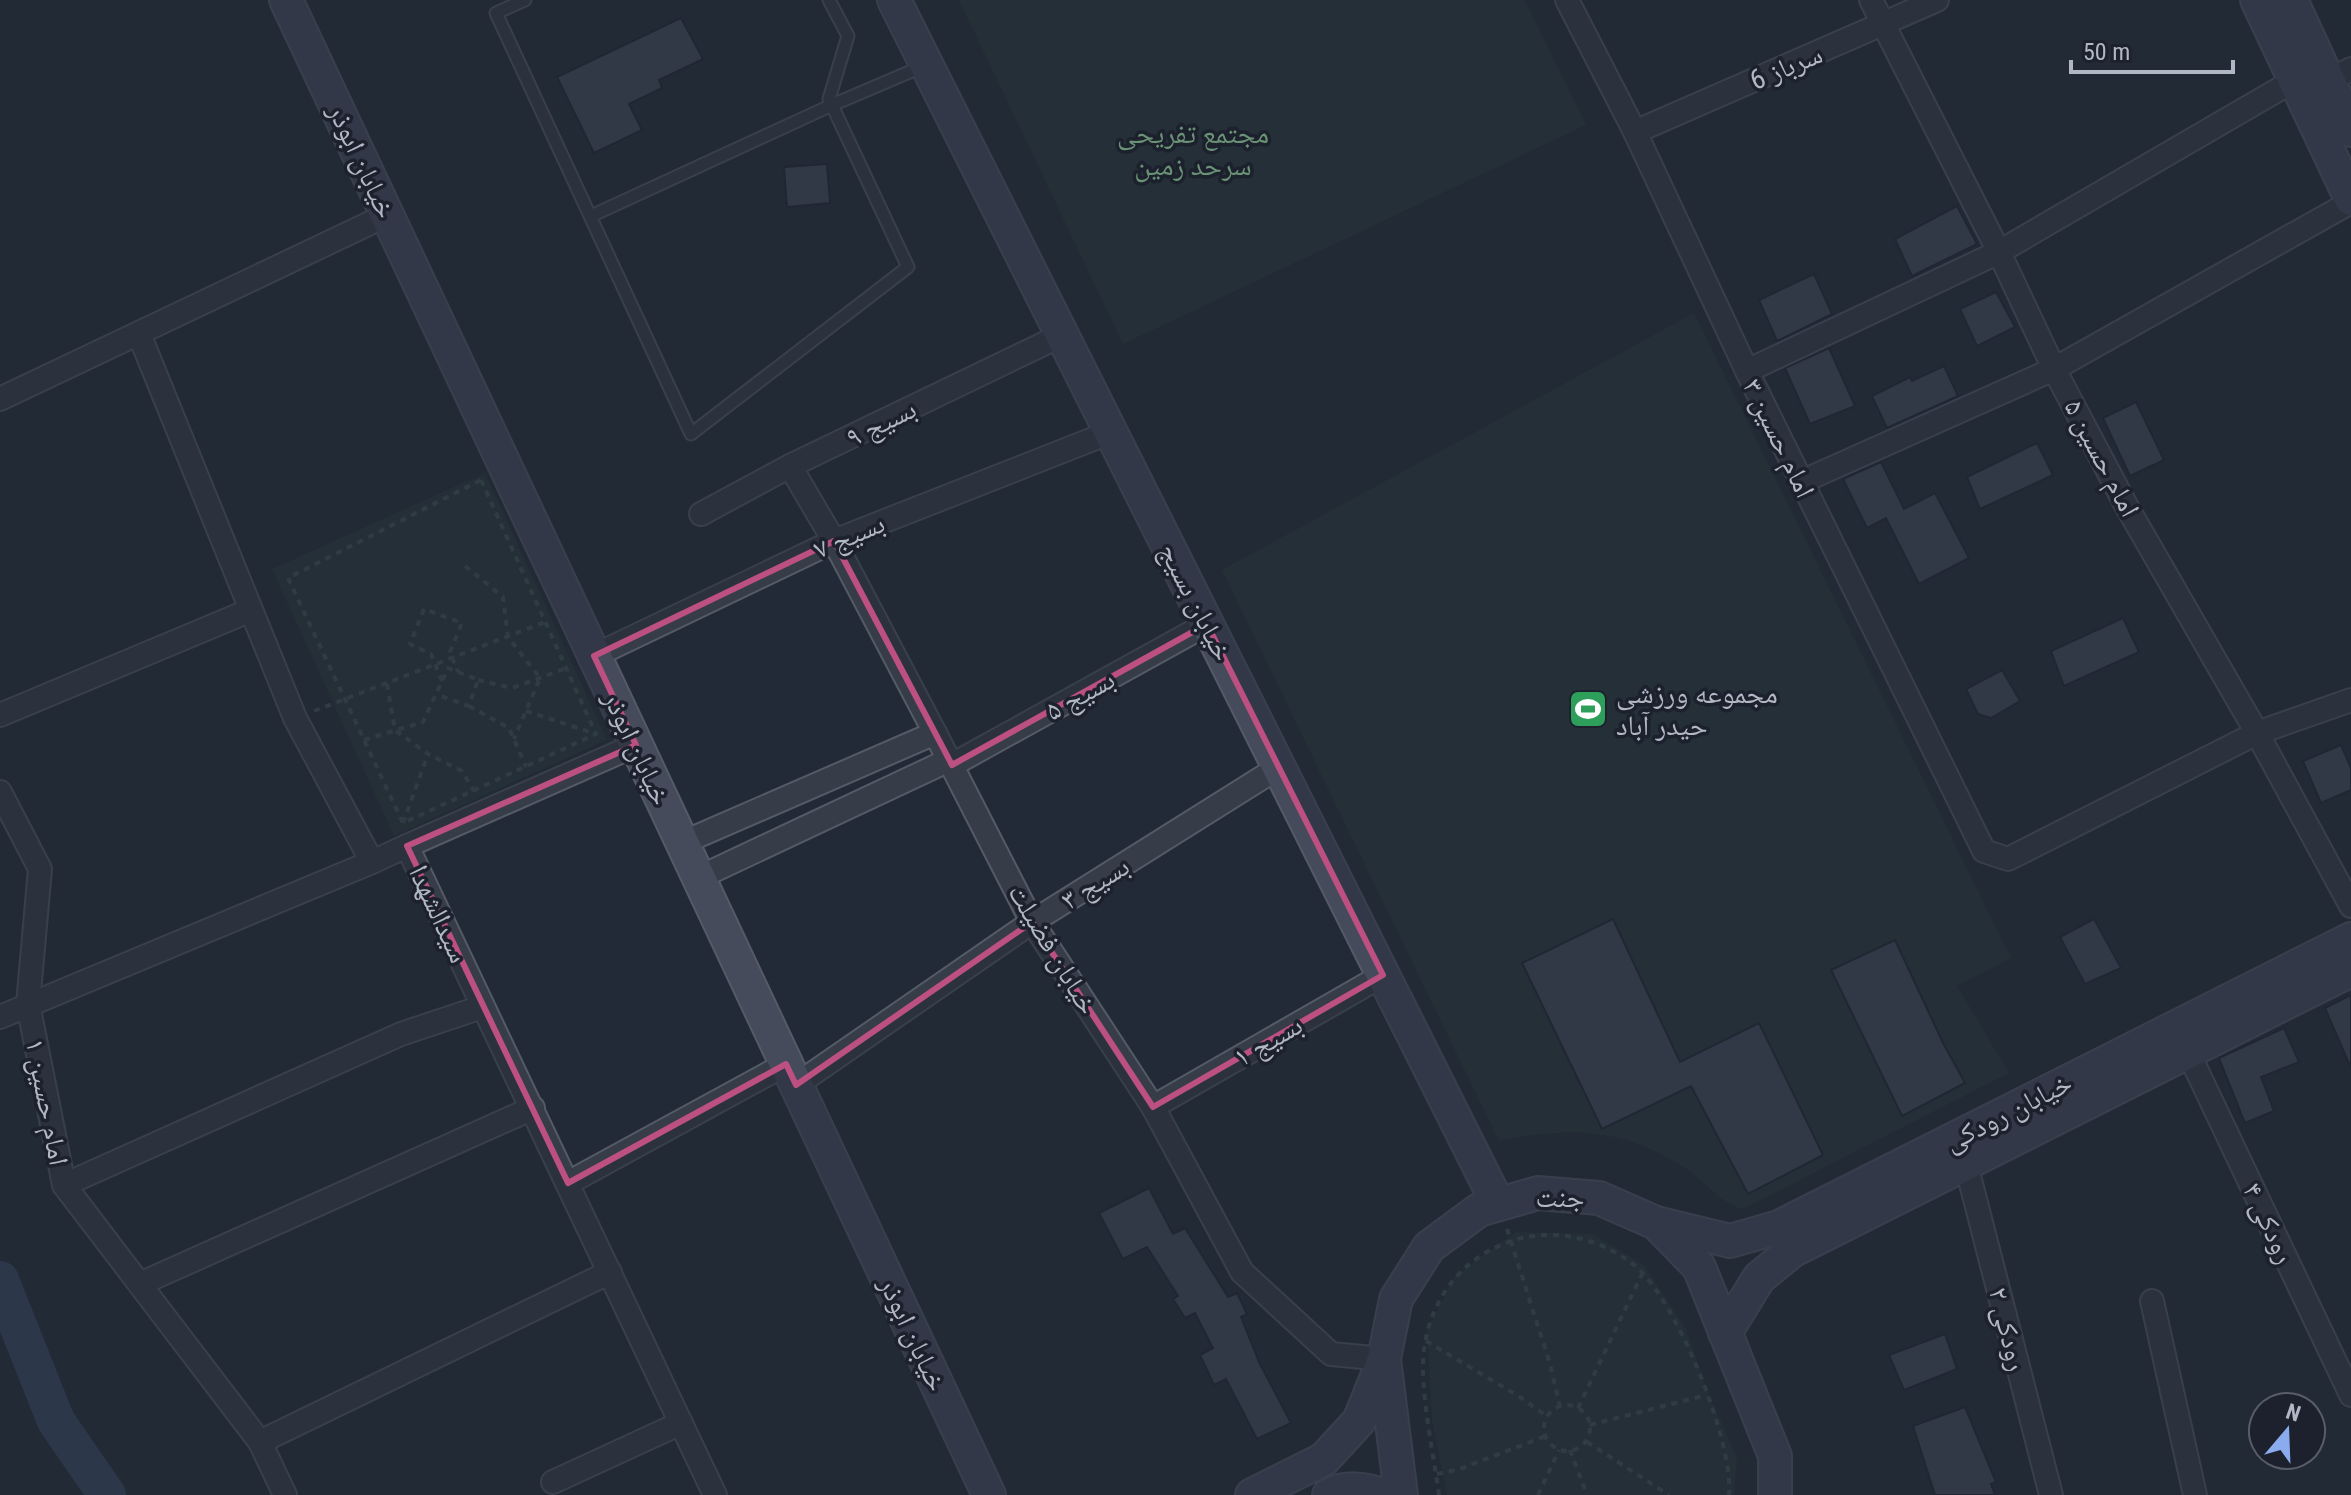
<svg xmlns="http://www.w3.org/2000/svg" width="2351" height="1495" font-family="'Roboto Condensed','Noto Naskh Arabic',sans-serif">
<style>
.green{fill:#263739}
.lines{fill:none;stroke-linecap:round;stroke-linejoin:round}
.river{stroke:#394760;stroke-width:38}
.building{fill:#444d5c;stroke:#1e232f;stroke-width:2}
.lane-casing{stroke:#545a66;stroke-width:15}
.street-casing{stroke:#545a66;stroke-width:26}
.secondary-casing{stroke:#545a66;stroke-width:36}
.path{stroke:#425256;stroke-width:4;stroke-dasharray:6 6;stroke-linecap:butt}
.lane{stroke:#363c48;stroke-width:11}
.street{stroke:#363c48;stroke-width:22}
.secondary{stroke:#454b5b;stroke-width:32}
.marked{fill:none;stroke:#bc5080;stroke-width:6;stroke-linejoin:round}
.labels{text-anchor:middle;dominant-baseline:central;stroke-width:7;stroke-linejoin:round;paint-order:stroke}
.street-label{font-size:28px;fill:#b1b7c4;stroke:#1c212d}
.park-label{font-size:28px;fill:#6a9376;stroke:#1c212d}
.poi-label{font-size:28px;fill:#b1b7c4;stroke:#1c212d;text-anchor:start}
</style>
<rect width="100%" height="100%" fill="#232a37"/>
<!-- green -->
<g class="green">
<polygon points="959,0 1525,0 1586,125 1123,344"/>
<path d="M1694 313 2011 958 1957 986 2009 1073 1743 1209C1721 1203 1706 1183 1688 1170 1626 1128 1571 1126 1499 1141L1222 570Z"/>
<polygon points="485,473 607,740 394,836 272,569"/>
<polygon points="1516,1232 1592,1234 1644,1265 1686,1329 1709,1395 1737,1458 1734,1495 1447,1495 1432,1420 1427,1330 1456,1275"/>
</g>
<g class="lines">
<!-- river -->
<polyline class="river" points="0,1280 56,1421 107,1495"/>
</g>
<!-- building -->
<g class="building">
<polygon points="681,18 703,59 659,80 662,88 629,104 642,130 594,153 557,77"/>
<polygon points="827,164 830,203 787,207 784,167"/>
<polygon points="1957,206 1977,244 1912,276 1895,239"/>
<polygon points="1814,274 1832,314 1777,341 1759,300"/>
<polygon points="1996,292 2015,327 1977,346 1960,309"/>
<polygon points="1829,348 1855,406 1810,424 1785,368"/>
<polygon points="1944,366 1958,396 1887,428 1872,396 1910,377 1912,381"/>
<polygon points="2136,402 2164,460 2130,476 2103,418"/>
<polygon points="2037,443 2053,475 1980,509 1967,477"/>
<polygon points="1881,462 1904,509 1935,493 1969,558 1919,584 1886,518 1867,528 1843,479"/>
<polygon points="2123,618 2139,652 2064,686 2051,651"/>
<polygon points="2002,670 2020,701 1991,718 1978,714 1966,689"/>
<polygon points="2341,745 2351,768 2351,790 2321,803 2303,761"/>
<polygon points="1613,919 1680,1062 1759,1023 1823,1155 1748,1194 1691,1086 1602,1129 1522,963"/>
<polygon points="2094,919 2121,968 2085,984 2060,937"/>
<polygon points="1895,940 1943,1043 1965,1083 1902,1116 1831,970"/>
<polygon points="2351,995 2351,1068 2325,1008"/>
<polygon points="2284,1028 2299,1062 2261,1077 2274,1111 2245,1123 2219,1058"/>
<polygon points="1149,1188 1173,1234 1185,1228 1228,1297 1237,1293 1247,1314 1241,1317 1259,1362 1291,1423 1257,1439 1226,1379 1214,1385 1200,1355 1213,1348 1195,1313 1185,1318 1173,1299 1178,1296 1147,1247 1123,1259 1099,1213"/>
<polygon points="1945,1334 1957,1369 1904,1390 1889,1355"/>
<polygon points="1965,1407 1996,1482 1991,1484 1995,1495 1935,1495 1913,1426"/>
</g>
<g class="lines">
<!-- lane casing -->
<g class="lane-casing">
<g id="lane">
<polyline points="525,0 496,13 691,434 908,267 829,99 848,36 829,0"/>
<polyline points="591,216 832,105 926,65"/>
</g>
</g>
<!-- street casing -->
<g class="street-casing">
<g id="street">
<polyline points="1567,0 1635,132 1747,371 1984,851 2008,859 2257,733 2351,700"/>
<polyline points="1871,0 1999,252 2054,369 2127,507 2257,733 2351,906"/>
<polyline points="2328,81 2351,69"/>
<polyline points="1635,132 1937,0"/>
<polyline points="139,334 295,718 372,862 407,846 715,1495"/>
<polyline points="1747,371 1999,252 2295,80"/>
<polyline points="0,399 387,215"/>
<polyline points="790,466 834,541 935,733 1032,922 1153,1107 1242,1272 1331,1354 1384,1359"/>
<polyline points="1801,482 2054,369 2351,202"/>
<polyline points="701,514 790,466 1062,335"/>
<polyline points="594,656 834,541 1111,432"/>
<polyline points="0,715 251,610"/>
<polyline points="952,765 1207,624"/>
<polyline points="0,792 40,869 28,1004 64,1185 260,1442 285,1495"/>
<polyline points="682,843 935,733"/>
<polyline points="407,846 636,745"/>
<polyline points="698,878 949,760"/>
<polyline points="0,1017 372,862"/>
<polyline points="2188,1052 2351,1395"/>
<polyline points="796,1085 1032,922 1279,767"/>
<polyline points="1153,1107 1383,975"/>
<polyline points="1966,1164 2051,1495"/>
<polyline points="568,1183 786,1064"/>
<polyline points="64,1185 401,1034 482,1007"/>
<polyline points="140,1284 533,1108"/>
<polyline points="2152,1301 2195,1495"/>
<polyline points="260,1442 610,1272"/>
<polyline points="553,1482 681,1423"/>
</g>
</g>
<!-- secondary casing -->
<g class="secondary-casing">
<g id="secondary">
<polyline points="286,0 989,1495"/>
<polyline points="894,0 1498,1204"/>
<polyline points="2257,0 2351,199"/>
<polyline points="2291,0 2351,130"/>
<polyline points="1656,1223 1730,1241 1779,1227 2351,939"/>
<polyline points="1725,1333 1759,1278 1792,1251 2351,970"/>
<polyline points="1252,1495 1324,1459 1359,1421 1383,1362"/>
<path d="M1329 1495C1344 1487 1365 1488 1381 1495"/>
<polyline points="1401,1495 1384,1359 1396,1299 1429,1247 1479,1210 1538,1193 1599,1198 1656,1223 1699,1267 1775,1456 1775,1495"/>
</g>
</g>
<!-- path -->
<g class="path">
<polygon points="481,480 596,734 403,823 288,578"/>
<polyline points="465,566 503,597 508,637 540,678 514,739"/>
<polyline points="478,680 512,688 567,668"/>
<polyline points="442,681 431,654 410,644 424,609 462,623 450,652 458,672"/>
<polyline points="387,684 395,730 428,754 462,771 474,791"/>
<polyline points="469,706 509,728 526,767"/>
<polyline points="314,711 545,622"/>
<polyline points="526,711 596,734"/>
<polyline points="364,740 423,722 448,668 478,680 469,706 438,695"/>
<polyline points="403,823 428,754"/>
<polyline points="1507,1229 1550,1364 1560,1407"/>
<polyline points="1426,1341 1520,1397 1548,1417"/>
<circle cx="1567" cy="1428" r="23"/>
<polyline points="1578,1408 1642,1274"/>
<polyline points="1590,1425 1706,1395"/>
<polyline points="1587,1442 1669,1495"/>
<polyline points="1570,1450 1587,1495"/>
<polyline points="1437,1474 1460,1469 1546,1436"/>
<path d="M1439 1495C1434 1456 1419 1388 1424 1350 1437 1246 1551 1200 1634 1265 1676 1298 1734 1442 1729 1495"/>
<polyline points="1538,1495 1559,1450"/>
</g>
<!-- lane -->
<use href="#lane" class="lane"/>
<!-- street -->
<use href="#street" class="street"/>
<!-- secondary -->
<use href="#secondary" class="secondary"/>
</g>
<!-- marked area -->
<path d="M0 0H2351V1495H0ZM834 541 952 765 1207 624 1383 975 1153 1107 1032 922 796 1085 786 1064 568 1183 407 846 636 745 594 656Z" fill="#232a37" fill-opacity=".55" fill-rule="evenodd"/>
<path class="marked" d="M834 541 952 765 1207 624 1383 975 1153 1107 1032 922 796 1085 786 1064 568 1183 407 846 636 745 594 656Z"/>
<!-- icons -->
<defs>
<g id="stadium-square" transform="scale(2)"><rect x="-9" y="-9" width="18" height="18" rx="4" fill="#2e9e5b" stroke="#1c212d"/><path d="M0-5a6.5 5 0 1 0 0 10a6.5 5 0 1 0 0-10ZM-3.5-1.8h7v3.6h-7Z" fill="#fff"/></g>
</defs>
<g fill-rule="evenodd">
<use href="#stadium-square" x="1588" y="709"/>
</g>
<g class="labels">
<!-- street labels -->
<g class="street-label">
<text transform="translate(1786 67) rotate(-23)">سرباز 6</text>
<text transform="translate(362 161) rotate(65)">خیابان ابوذر</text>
<text transform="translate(881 423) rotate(-26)">بسیج ۹</text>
<text transform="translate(1779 438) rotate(64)">امام حسین ۳</text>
<text transform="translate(2102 458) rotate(62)">امام حسین ۵</text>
<text transform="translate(849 536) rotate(-23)">بسیج ۷</text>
<text transform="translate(1196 602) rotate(63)">خیابان بسیج</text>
<text transform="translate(1080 695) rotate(-29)">بسیج ۵</text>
<text transform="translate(637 748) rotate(65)">خیابان ابوذر</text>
<text transform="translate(1095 883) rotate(-32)">بسیج ۳</text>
<text transform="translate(439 914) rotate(65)">سیدالشهدا</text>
<text transform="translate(1053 949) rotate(59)">خیابان فضیلت</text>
<text transform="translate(1268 1041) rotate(-30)">بسیج ۱</text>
<text transform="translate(47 1102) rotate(79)">امام حسین ۱</text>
<text transform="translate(2008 1112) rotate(-27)">خیابان رودکی</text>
<text x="1560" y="1197">جنت</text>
<text transform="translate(2269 1223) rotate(65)">رودکی ۴</text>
<text transform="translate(2008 1329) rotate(76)">رودکی ۲</text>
<text transform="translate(913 1334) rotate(65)">خیابان ابوذر</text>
</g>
<!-- park labels -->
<g class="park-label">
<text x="1193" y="133">مجتمع تفریحی<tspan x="1193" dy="32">سرحد زمین</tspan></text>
</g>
<!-- poi labels -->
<g class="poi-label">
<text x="1616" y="693">مجموعه ورزشی<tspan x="1616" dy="32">حیدر آباد</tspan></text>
</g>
</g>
<!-- north arrow -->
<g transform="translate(2287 1431) rotate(19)"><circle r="38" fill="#1c212d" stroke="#585d69" stroke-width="2"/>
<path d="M0-6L14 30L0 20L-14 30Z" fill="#8babef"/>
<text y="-12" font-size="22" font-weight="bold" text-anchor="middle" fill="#b1b7c4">N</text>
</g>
<!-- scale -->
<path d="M2071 60v12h162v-12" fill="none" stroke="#b1b7c4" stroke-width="4"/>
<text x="2083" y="60" font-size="24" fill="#b1b7c4" stroke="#1c212d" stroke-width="6" paint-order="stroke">50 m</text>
</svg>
